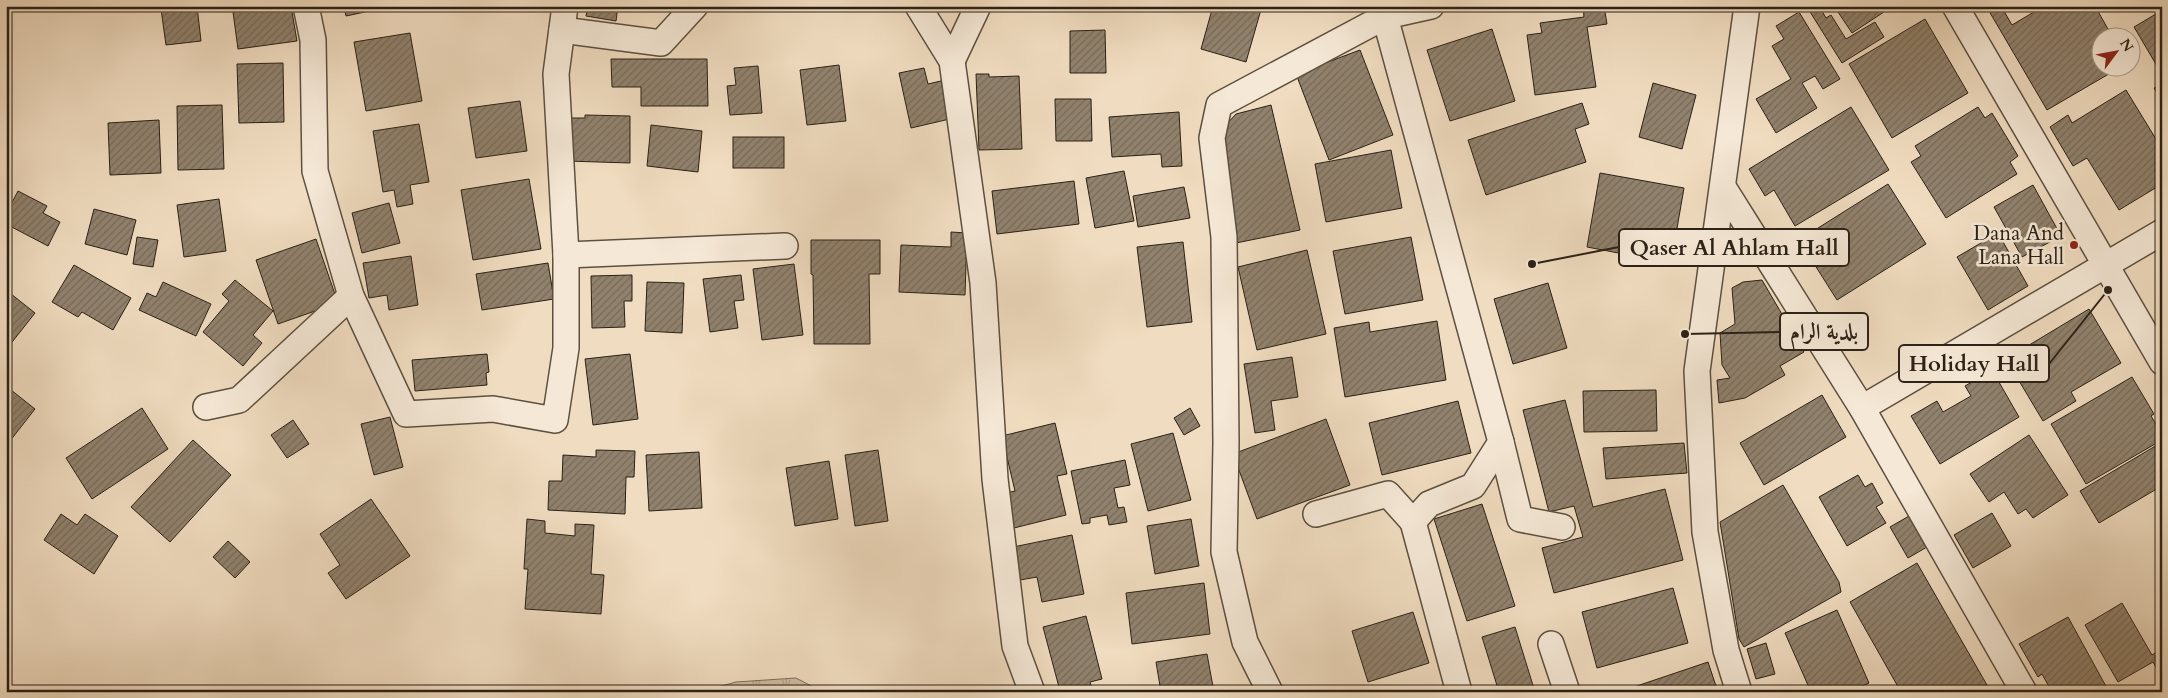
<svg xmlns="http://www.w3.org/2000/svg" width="2168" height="698" font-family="Cardo,Amiri,serif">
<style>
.grass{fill:url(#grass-tufts);stroke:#7c6e5c}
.building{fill:url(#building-hatch);stroke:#2a2116}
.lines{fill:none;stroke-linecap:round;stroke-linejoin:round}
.minor-casing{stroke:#5c5040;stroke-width:28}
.minor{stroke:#f5e8d6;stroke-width:25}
.poi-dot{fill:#8f2418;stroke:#f5e8d6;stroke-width:2}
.labels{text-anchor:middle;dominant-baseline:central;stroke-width:5;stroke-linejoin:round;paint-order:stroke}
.poi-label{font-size:21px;fill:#2a2116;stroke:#f5e8d6;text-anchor:end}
.leader{fill:none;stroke:#2a2116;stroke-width:2}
.callout-dot{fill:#2a2116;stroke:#f5e8d6;stroke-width:2}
.callout{fill:#f5e8d6;stroke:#2a2116;stroke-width:2}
.callout-label{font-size:22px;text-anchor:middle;font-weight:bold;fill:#2a2116}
</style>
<defs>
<pattern id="grass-tufts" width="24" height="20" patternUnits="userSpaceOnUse" patternTransform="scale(1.25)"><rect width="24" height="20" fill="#cebca3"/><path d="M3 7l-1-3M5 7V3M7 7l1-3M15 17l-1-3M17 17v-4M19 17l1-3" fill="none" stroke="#b1a18c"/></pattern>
<pattern id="building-hatch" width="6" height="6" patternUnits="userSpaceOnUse" patternTransform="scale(1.25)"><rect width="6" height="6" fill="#91826e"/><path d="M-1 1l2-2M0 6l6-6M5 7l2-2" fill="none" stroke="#776a59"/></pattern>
</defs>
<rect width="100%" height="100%" fill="#f0dcc0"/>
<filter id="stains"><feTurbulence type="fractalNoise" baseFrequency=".004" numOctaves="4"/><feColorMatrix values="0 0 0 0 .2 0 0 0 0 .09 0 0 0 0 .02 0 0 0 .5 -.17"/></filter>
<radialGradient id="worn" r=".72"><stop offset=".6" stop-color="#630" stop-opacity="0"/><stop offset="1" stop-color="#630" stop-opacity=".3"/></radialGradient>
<!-- grass -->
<polygon class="grass" points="796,678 823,692 700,692 736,682"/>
<!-- building -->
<g class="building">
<polygon points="180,6 197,6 201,41 166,45 161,9"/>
<polygon points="275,6 291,6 297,41 238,49 233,12"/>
<polygon points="344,6 393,6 346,16"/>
<polygon points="588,6 618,6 616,21 586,16"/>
<polygon points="1213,6 1262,6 1246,62 1201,49"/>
<polygon points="1583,6 1604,6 1607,24 1587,27 1596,87 1535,95 1527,35 1542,33 1540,23 1584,17"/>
<polygon points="1819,6 1826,18 1831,15 1846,39 1875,22 1884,37 1842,63 1807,7"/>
<polygon points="1834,6 1893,6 1852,33"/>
<polygon points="1997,6 2001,6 2012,25 2044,6 2095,6 2113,38 2100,38 2100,68 2119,68 2047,110 1989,11"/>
<polygon points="2158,6 2162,6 2162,64 2157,66 2134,27 2161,11"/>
<polygon points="1799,12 1840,79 1823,89 1815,76 1802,83 1817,108 1776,133 1756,99 1791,79 1772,46 1784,39 1776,26"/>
<polygon points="1925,19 1968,93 1892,138 1849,64"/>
<polygon points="1492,29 1515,101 1450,121 1427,50"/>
<polygon points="1105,30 1106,73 1070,73 1070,31"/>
<polygon points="410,33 422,101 366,111 354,42"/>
<polygon points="1360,50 1393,135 1329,160 1296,74"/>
<polygon points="611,59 707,59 708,106 641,106 641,87 612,87"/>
<polygon points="283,63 284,122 239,123 237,64"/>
<polygon points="839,65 846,121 807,125 800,70"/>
<polygon points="758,66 762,113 730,115 727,86 736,85 734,68"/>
<polygon points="924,68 928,84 945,80 954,118 911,128 899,73"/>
<polygon points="976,74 989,74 989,77 1019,76 1022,149 979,150"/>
<polygon points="1653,83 1696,95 1682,149 1639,137"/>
<polygon points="2162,84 2162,101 2154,88"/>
<polygon points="2126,90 2162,149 2162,184 2119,210 2087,158 2073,166 2050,127 2068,115 2072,123"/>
<polygon points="1055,99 1091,99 1092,141 1056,141"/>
<polygon points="520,101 527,151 476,158 468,108"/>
<polygon points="1582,103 1589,124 1575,129 1586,162 1486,195 1468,140"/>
<polygon points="222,105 224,169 178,170 177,106"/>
<polygon points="1271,105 1300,230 1236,243 1225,156 1224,127 1236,114"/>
<polygon points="1851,107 1889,170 1795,226 1774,190 1765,196 1749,169"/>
<polygon points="1978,107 1985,118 1992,113 2018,156 2010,162 2017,174 1946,218 1911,162 1921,156 1915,146"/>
<polygon points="1179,112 1182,166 1162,167 1161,154 1112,157 1109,117"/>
<polygon points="585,115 630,116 630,163 567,161 568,118 585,118"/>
<polygon points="159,120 161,173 110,175 108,123"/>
<polygon points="419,124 429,182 410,185 413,204 397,207 394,190 383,192 373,131"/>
<polygon points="651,125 702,131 698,172 647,166"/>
<rect x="733" y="137" width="51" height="31"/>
<polygon points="1391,150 1402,208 1326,222 1315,164"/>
<polygon points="1124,171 1134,221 1095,228 1086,178"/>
<polygon points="1600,173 1684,188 1671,263 1587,247"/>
<polygon points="529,179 541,249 473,260 461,190"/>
<polygon points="1074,181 1079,224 997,234 992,191"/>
<polygon points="1888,184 1926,244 1837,300 1799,240"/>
<polygon points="2033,185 2061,236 2022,257 1994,207"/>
<polygon points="1184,187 1190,218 1138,227 1133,196"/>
<polygon points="18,191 47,206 43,213 60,222 48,246 6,224 6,214"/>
<polygon points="219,199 226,251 184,257 177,205"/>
<polygon points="389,203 400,243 362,253 352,213"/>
<polygon points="94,209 136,220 127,255 85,244"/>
<polygon points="951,232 967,233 965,295 899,292 901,245 951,247"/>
<polygon points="1998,233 2028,286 1988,310 1957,257"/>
<polygon points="137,237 158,240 153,267 133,264"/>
<polygon points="1411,237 1423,300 1345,314 1333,251"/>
<polygon points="316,239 338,303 278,324 256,260"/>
<polygon points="811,240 880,240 880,274 869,274 870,344 814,344 813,275 811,274"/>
<polygon points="1183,242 1192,322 1147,327 1137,247"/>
<polygon points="1307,250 1326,334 1257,350 1238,267"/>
<polygon points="411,256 418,305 389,310 387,295 369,298 363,263"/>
<polygon points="548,263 554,299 482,310 476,274"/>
<polygon points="794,264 803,335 762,340 753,269"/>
<polygon points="74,265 131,298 113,330 82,312 78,317 52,302"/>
<polygon points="632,275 632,301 624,301 625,327 592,328 591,276"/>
<polygon points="741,275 744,300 734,301 738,328 710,332 703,279"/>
<polygon points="235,280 273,311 253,335 262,343 243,366 203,332 229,301 222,294"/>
<polygon points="1762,280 1804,352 1780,366 1785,375 1745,398 1719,403 1717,380 1730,378 1722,365 1720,333 1735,324 1732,288 1743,282"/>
<polygon points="163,282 211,304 196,336 139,310 147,293 156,297"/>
<polygon points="647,282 684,283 682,333 645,331"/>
<polygon points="1548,283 1567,348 1513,364 1494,299"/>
<polygon points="6,290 35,313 9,346 6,344"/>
<polygon points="2089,309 2121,363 2071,392 2076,401 2043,421 2006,359"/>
<polygon points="1437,321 1446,380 1345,397 1334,328 1369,322 1370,332"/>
<polygon points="487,354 489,372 486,373 487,385 415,391 412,360"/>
<polygon points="630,354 638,419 593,425 585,359"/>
<polygon points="1292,357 1298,397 1271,401 1275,430 1255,433 1244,364"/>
<polygon points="1992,370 2019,417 1940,464 1911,416 1937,401 1943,412 1971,396 1965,386"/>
<polygon points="2132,377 2154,414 2151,416 2162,434 2162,440 2086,484 2051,424"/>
<polygon points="6,386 35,409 6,446"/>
<polygon points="1656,390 1657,431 1584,432 1583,391"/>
<polygon points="1822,395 1846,437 1764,485 1740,443"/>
<polygon points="1565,400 1593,507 1665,489 1683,560 1554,593 1542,548 1583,537 1574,506 1549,512 1523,410"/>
<polygon points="1458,401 1471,453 1382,475 1369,423"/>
<polygon points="142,408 168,449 92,499 66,458"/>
<polygon points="1190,408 1200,426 1184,435 1174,418"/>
<polygon points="390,417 403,467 374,475 361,424"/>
<polygon points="1326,419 1350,485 1257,519 1233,454"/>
<polygon points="293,420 309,444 287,458 271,435"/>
<polygon points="1055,423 1067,474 1057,476 1066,515 1014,528 1006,493 1015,491 1002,436"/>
<polygon points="1173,433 1191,500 1148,511 1131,444"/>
<polygon points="2029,435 2068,495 2033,518 2026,509 2018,514 2004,492 1989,502 1970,474"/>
<polygon points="193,440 231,475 170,542 131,507"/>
<polygon points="2162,442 2162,490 2160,487 2099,523 2080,491"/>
<polygon points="1684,443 1687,473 1606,479 1603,448"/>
<polygon points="596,450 635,451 634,477 626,477 625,514 548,510 549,481 562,481 563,455 596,457"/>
<polygon points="878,450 888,521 855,526 845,455"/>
<polygon points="699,452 702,508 649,511 646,455"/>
<polygon points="1125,460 1130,485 1114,488 1118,508 1124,507 1127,522 1109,525 1107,515 1090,518 1090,523 1082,524 1071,471"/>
<polygon points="829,461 838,519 795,526 786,468"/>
<polygon points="1858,475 1865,487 1872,483 1883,503 1876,507 1886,523 1847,546 1819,497"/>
<polygon points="1783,485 1839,582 1841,592 1744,647 1739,639 1720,522"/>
<polygon points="371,499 410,556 346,599 328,573 340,565 320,534"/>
<polygon points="1482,504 1515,606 1467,621 1434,519"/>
<polygon points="1992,513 2011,546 1973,568 1954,535"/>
<polygon points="61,514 77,525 85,514 118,536 94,574 44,540"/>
<polygon points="1909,516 1927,547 1908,558 1890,527"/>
<polygon points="527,519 545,521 545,533 575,536 575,524 594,525 591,574 604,575 601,614 525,609 528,569 524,569"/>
<polygon points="1191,519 1199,566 1155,574 1147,526"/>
<polygon points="1072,535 1084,594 1042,602 1037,577 1020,580 1013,547"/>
<polygon points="228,541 250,562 235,578 213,557"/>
<polygon points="1917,563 1991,692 1901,692 1850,602"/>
<polygon points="1204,583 1210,634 1132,644 1126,593"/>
<polygon points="1673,588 1688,643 1597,668 1582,612"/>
<polygon points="2122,603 2152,655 2162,649 2161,676 2153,662 2118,682 2085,625"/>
<polygon points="1837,610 1869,683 1849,692 1811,692 1785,633"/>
<polygon points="1413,612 1429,663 1368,682 1352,631"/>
<polygon points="1086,616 1102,679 1090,682 1093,692 1075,692 1074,688 1060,691 1043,627"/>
<polygon points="2068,617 2108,690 2104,692 2052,692 2042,674 2038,677 2019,644"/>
<polygon points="1515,627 1535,692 1499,692 1482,637"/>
<polygon points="1766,643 1775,674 1756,679 1747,649"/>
<polygon points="1207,654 1214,692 1161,692 1156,662"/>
<polygon points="1708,662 1718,692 1619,692"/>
</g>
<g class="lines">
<!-- minor casing -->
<g class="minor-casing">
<g id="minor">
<polyline points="306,6 313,40 315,171 351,296 406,414 493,409 555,420 566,348 566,255 556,74 565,6"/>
<polyline points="918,6 952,61 983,283 995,479 1015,646 1032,692"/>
<polyline points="1382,6 1501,442 1473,486 1429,504 1413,522 1459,692"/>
<polyline points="1955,6 2162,362"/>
<polyline points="562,30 661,43 695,6"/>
<polyline points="952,61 978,6"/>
<polyline points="1723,187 1862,408 2024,692"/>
<polyline points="566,255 785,246"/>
<polyline points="206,407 239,400 351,296"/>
<polyline points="1862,408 2162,232"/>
<polyline points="1501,442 1520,519 1562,527"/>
<polyline points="1316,514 1388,494 1413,522"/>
<polyline points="1551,644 1567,692"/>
<polyline points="1270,692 1245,642 1224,552 1226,443 1224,237 1212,138 1219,105 1386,16 1431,6"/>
<polyline points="1739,692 1726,650 1705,532 1697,371 1747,6"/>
</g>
</g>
<!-- minor -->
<use href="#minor" class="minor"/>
</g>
<!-- markers -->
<circle class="poi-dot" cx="2074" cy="245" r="5"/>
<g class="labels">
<!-- poi labels -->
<g class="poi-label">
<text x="2064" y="233">Dana And<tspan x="2064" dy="24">Lana Hall</tspan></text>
</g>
</g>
<!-- callouts -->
<path class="leader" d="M1532 264L1619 247M1685 334L1780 332M2108 290L2049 364"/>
<g class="callout-dot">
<circle cx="1532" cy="264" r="5"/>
<circle cx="1685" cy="334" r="5"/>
<circle cx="2108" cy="290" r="5"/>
</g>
<g class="callout">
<rect x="1619" y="229" width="230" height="37" rx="5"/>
<rect x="1780" y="313" width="88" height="37" rx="5"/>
<rect x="1899" y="345" width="150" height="37" rx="5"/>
</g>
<g class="callout-label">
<text x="1734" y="255">Qaser Al Ahlam Hall</text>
<text x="1824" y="339">بلدية الرام</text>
<text x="1974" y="371">Holiday Hall</text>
</g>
<!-- margin -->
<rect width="2168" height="698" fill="none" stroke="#f0dcc0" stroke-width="25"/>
<rect x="8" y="8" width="2153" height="683" fill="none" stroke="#2a2116" stroke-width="2.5"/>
<rect x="12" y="12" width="2143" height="673" fill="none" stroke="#2a2116"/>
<!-- north arrow -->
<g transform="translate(2116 52) rotate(58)"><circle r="24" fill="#f5e8d6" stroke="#a49889"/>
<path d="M0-4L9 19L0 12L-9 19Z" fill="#8f2418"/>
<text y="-8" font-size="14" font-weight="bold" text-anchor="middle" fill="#2a2116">N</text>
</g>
<rect width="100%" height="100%" filter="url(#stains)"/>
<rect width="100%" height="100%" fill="url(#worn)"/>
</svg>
